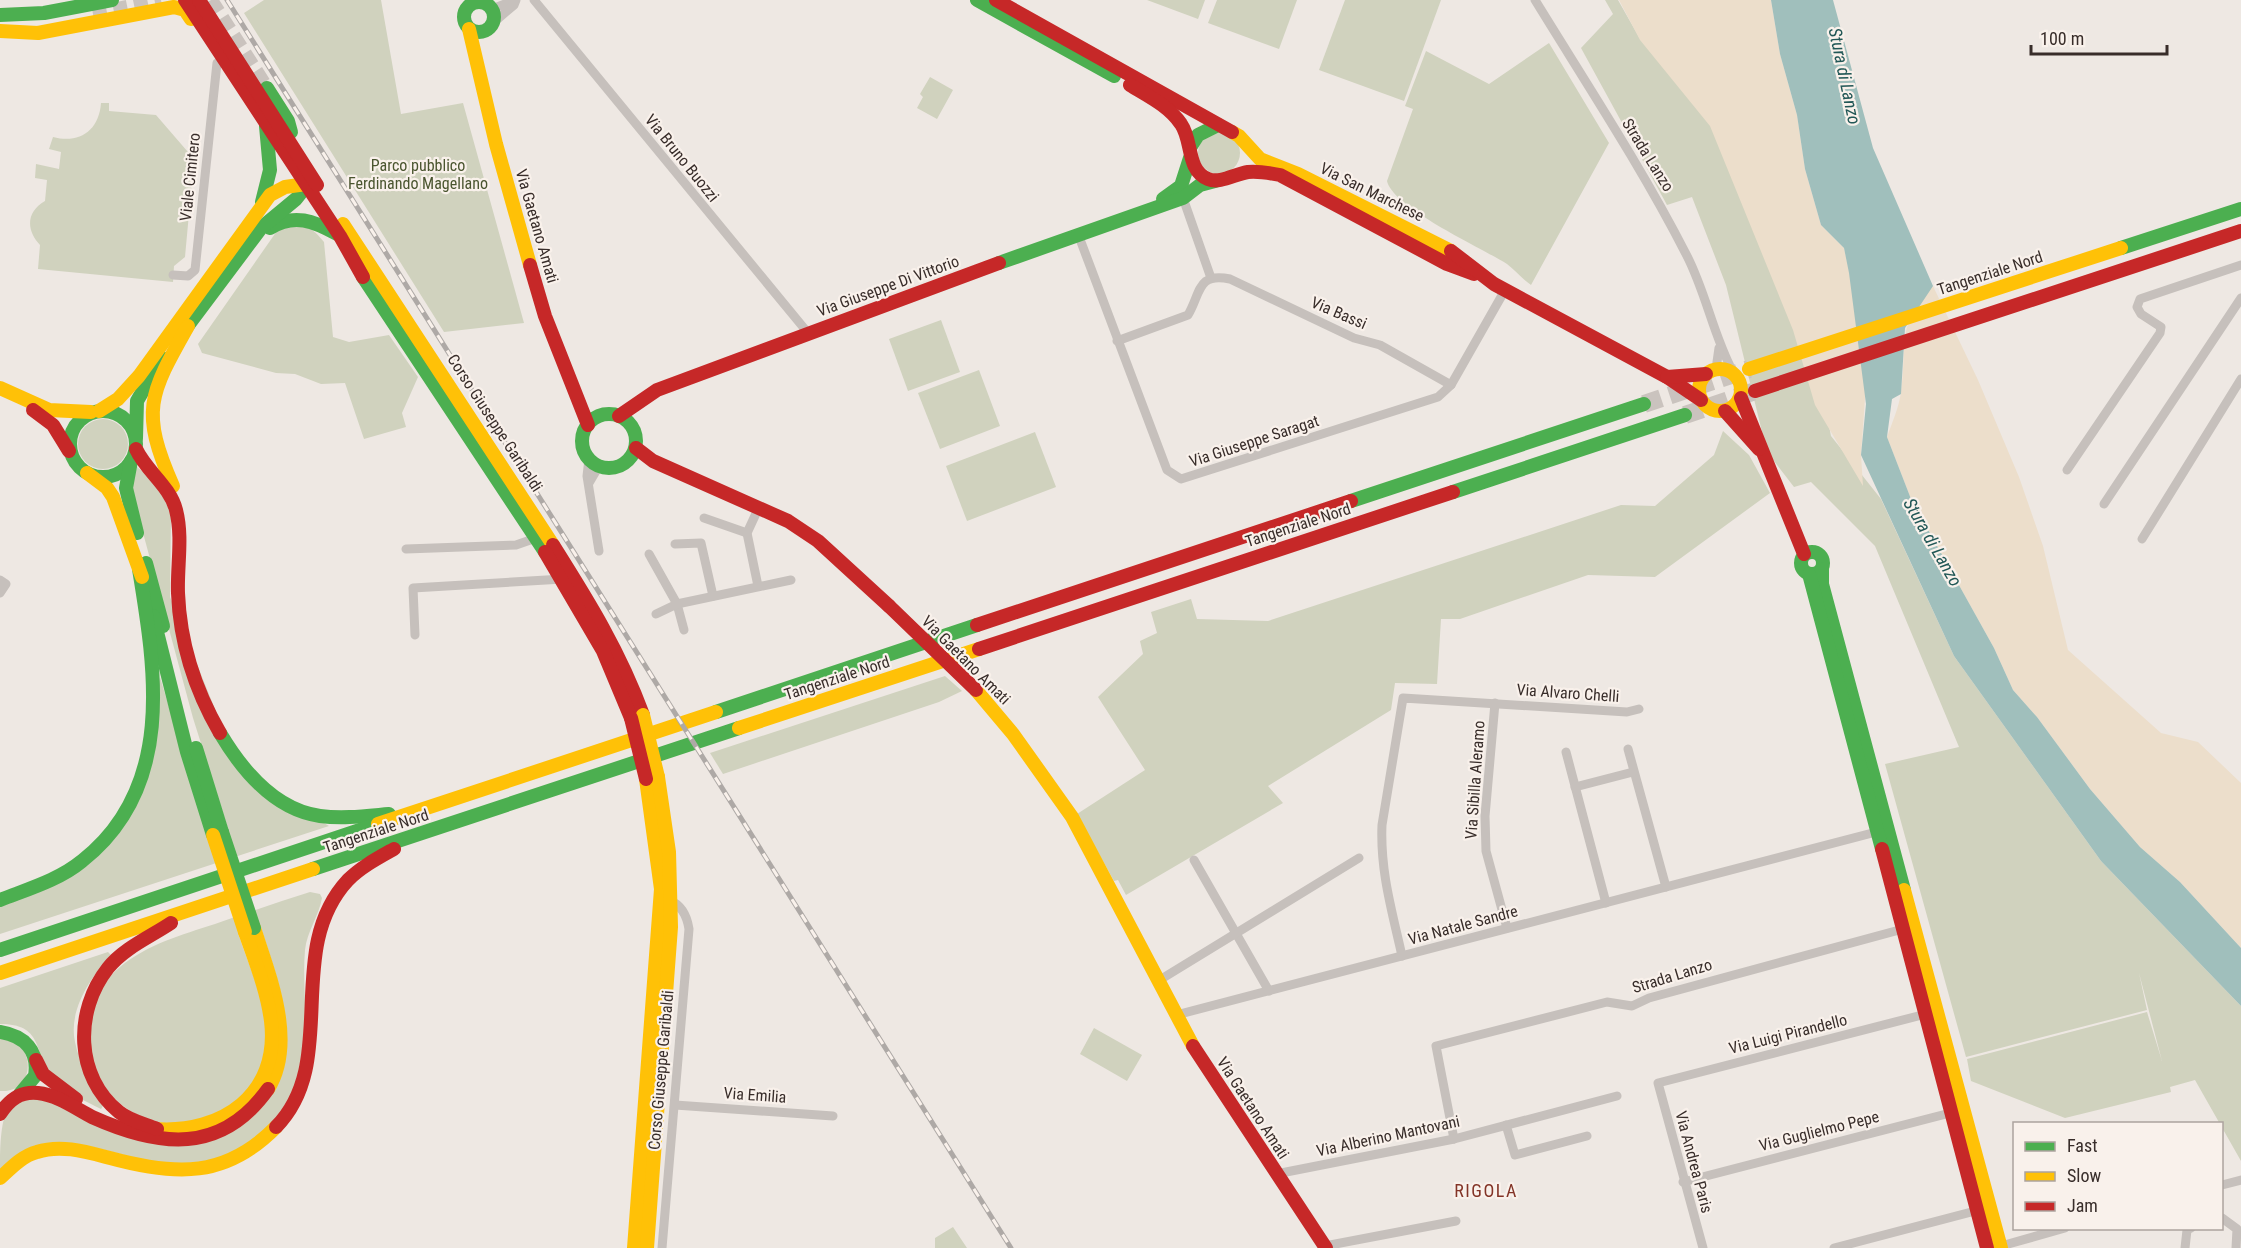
<svg xmlns="http://www.w3.org/2000/svg" width="2241" height="1248" font-family="'Roboto Condensed',sans-serif">
<style>
.green{fill:#d0d2be}
.sand{fill:#ecdecb}
.water{fill:#a0bfbc}
.lines{fill:none;stroke-linecap:round;stroke-linejoin:round}
.secondary-tunnel{stroke:#cac3be;stroke-width:14;stroke-dasharray:14 7;stroke-linecap:butt}
.highway-tunnel{stroke:#cac3be;stroke-width:18;stroke-dasharray:18 9;stroke-linecap:butt}
.street{stroke:#c6c0bc;stroke-width:9}
.fast{stroke:#4caf50;stroke-width:14}
.slow{stroke:#ffc107;stroke-width:14}
.jam{stroke:#c62828;stroke-width:14}
.rail-casing{stroke:#aea9a6;stroke-width:5}
.rail{stroke:#f9f1eb;stroke-width:3;stroke-dasharray:9;stroke-linecap:butt}
.fast-bridge{stroke:#4caf50;stroke-width:14}
.slow-bridge{stroke:#ffc107;stroke-width:14}
.jam-bridge{stroke:#c62828;stroke-width:14}
.labels{text-anchor:middle;dominant-baseline:central;stroke-width:4.5;stroke-linejoin:round;paint-order:stroke}
.street-label{font-size:16px;fill:#382d2a;stroke:#f9f1eb}
.park-label{font-size:16px;fill:#4a552f;stroke:#f9f1eb}
.water-label{font-size:18px;font-style:italic;fill:#215756;stroke:#f9f1eb}
.neighbourhood-label{font-size:18px;letter-spacing:1.5px;fill:#833427;stroke:#f9f1eb}
</style>
<rect width="100%" height="100%" fill="#eee8e3"/>
<!-- green -->
<g class="green">
<polygon points="264,0 381,0 401,114 463,103 524,323 444,332 244,13"/>
<polygon points="1147,0 1205,0 1198,19"/>
<polygon points="1217,0 1297,0 1279,49 1208,23"/>
<polygon points="1345,0 1441,0 1404,101 1319,70"/>
<polygon points="1605,0 1618,0 1639,37 1745,0 1831,436 1881,499 1954,656 2101,861 2241,1006 2241,1161 2195,1080 2170,1087 2171,1092 2065,1118 1971,1081 1967,1059 2147,1012 2162,1061 2139,973 2147,1010 1966,1057 1885,764 1959,747 1875,546 1811,482 1794,487 1767,452 1726,285 1692,197 1667,205 1581,48 1613,14"/>
<path d="M1549 43 1609 143 1531 285C1522 279 1515 270 1507 264 1482 248 1393 208 1387 181L1413 109 1405 106 1426 51 1489 84Z"/>
<polygon points="930,77 953,90 937,119 917,108 923,97 920,94"/>
<path d="M101 103H109V111L156 115 194 159 185 257 174 266 173 282 38 269 40 245C26 230 26 212 45 201L47 180 35 178 36 164 59 169 61 152 49 149 53 137C79 144 99 131 101 103Z"/>
<circle cx="1219" cy="153" r="21"/>
<path d="M295 223C308 225 316 232 324 242L333 337 349 342 389 335 418 377 402 413 406 427 364 439 345 383 321 384 295 374 276 373 202 353 198 344 279 228Z"/>
<polygon points="941,320 960,372 908,391 889,339"/>
<polygon points="979,370 1000,426 940,449 918,393"/>
<circle cx="103" cy="444" r="25"/>
<polygon points="1723,431 1749,455 1770,493 1655,577 1588,575 1460,619 1441,619 1437,684 1395,683 1391,710 1268,786 1283,803 1126,895 1118,880 1114,881 1077,814 1145,770 1098,697 1143,654 1140,641 1157,633 1151,612 1191,599 1197,619 1268,621 1621,505 1655,506 1714,455"/>
<polygon points="1035,432 1056,487 967,521 946,466"/>
<polygon points="137,467 156,482 171,514 170,597 241,774 329,826 0,934 0,906 59,882 131,815 160,677 208,839 229,832 193,718 139,518 131,483"/>
<polygon points="945,676 962,691 939,702 723,774 710,753"/>
<path d="M310 892 320 894 322 898C319 916 307 931 305 950 301 997 314 1045 295 1090 285 1114 269 1134 246 1148 156 1205 77 1098 0 1170 0 1152 0 1122 8 1108 12 1104 23 1101 28 1099 46 1090 72 1113 87 1121 139 1147 195 1157 246 1122 259 1113 267 1101 274 1087 302 1034 276 977 260 924L238 933C248 964 264 997 266 1029 271 1152 94 1157 89 1035 88 1010 101 982 120 967 148 944 181 935 215 924 247 913 278 902 310 892Z"/>
<path d="M108 952 111 955C91 977 68 1010 75 1042 79 1064 94 1086 103 1106L101 1109C86 1101 60 1091 50 1076 34 1051 43 1024 0 1024V988Z"/>
<polygon points="1094,1028 1142,1055 1127,1081 1080,1054"/>
<path d="M0 1039C37 1038 37 1094 0 1091Z"/>
<polygon points="953,1227 967,1248 935,1248 935,1238"/>
</g>
<!-- sand -->
<g class="sand">
<polygon points="1619,0 1771,0 1780,54 1797,115 1805,169 1821,225 1844,248 1856,302 1867,370 1861,455 1863,486 1815,405 1793,330 1710,126 1640,40"/>
<path d="M1933 286 1978 380 2019 477 2043 546 2068 650 2161 733 2198 742 2241 783V948L2180 882 2140 847 2090 789 2037 717 2013 690 1994 648 1911 499 1887 437C1892 423 1899 407 1901 392 1908 344 1895 325 1933 286Z"/>
</g>
<!-- water -->
<polygon class="water" points="1771,0 1833,0 1873,148 1933,286 1905,328 1901,394 1892,399 1887,437 1911,499 1994,648 2013,690 2037,717 2090,789 2140,847 2180,882 2241,948 2241,1006 2101,861 1954,656 1861,455 1866,404 1849,273 1844,248 1821,225 1805,169 1797,115 1780,54"/>
<g class="lines">
<!-- secondary-tunnel -->
<g class="secondary-tunnel">
<polyline points="211,0 267,88"/>
<polyline points="93,14 161,0"/>
</g>
<!-- highway-tunnel -->
<g class="highway-tunnel">
<polyline points="1644,404 1749,369"/>
<polyline points="1685,415 1755,391"/>
</g>
<!-- street -->
<g class="street">
<polyline points="534,0 808,333"/>
<path d="M1535 0C1586 83 1642 168 1686 254 1706 292 1713 335 1733 372"/>
<polyline points="492,9 515,0"/>
<polyline points="493,23 514,5 516,0"/>
<polyline points="1183,198 1211,278"/>
<polyline points="1078,234 1167,470 1181,479 1438,397 1451,385 1505,290"/>
<polyline points="173,275 188,276 195,270 217,63"/>
<path d="M1117 341 1188 315C1201 293 1197 272 1230 279L1354 338 1380 345 1451 385"/>
<polyline points="1716,369 1719,348"/>
<polyline points="589,459 587,476 599,551"/>
<polyline points="2067,470 2160,333 2161,327 2141,314 2137,307 2140,299 2241,265"/>
<polyline points="589,483 599,466"/>
<polyline points="2104,504 2241,298"/>
<polyline points="704,518 747,533"/>
<polyline points="2142,539 2241,379"/>
<polyline points="675,544 701,543 713,596"/>
<polyline points="406,549 516,545 536,538"/>
<polyline points="649,554 677,604 684,630"/>
<polyline points="0,580 6,584 0,593"/>
<polyline points="758,586 747,533 759,507"/>
<polyline points="656,614 677,604 791,580"/>
<polyline points="415,635 413,588 563,579"/>
<polyline points="1495,703 1485,816 1486,851 1507,928"/>
<polyline points="1628,749 1666,887"/>
<polyline points="1566,752 1606,903"/>
<polyline points="1575,787 1633,772"/>
<polyline points="1194,860 1269,991"/>
<path d="M1402 956C1392 911 1380 871 1382 825L1403 698 1627 712 1639 709"/>
<polyline points="1158,981 1359,858"/>
<polyline points="1176,1015 1880,831"/>
<polyline points="675,1105 833,1116"/>
<polyline points="1506,1125 1515,1155 1587,1136"/>
<polyline points="1454,1139 1436,1046 1607,1002 1632,1006 1649,998 1903,929"/>
<polyline points="1276,1174 1454,1139 1617,1096"/>
<polyline points="1683,1182 1954,1112"/>
<polyline points="2222,1185 2241,1180"/>
<polyline points="2222,1218 2237,1229 2236,1248"/>
<polyline points="1325,1246 1456,1221"/>
<polyline points="2001,1246 2065,1228"/>
<path d="M662 1248 689 929C687 916 682 905 669 900"/>
<polyline points="1703,1248 1658,1083 1926,1014"/>
<polyline points="1834,1248 1979,1210"/>
<polyline points="2185,1248 2187,1230 2191,1228"/>
</g>
<!-- fast -->
<g class="fast">
<polyline points="977,0 1114,76"/>
<circle cx="479" cy="17" r="15"/>
<polyline points="0,15 44,13 112,0"/>
<polyline points="267,88 288,121 291,132"/>
<polyline points="1191,146 1198,135 1218,125"/>
<polyline points="1163,199 1181,186 1190,158"/>
<polyline points="262,202 270,170 266,126"/>
<path d="M270 228C294 213 314 221 337 234"/>
<polyline points="2121,248 2241,209"/>
<polyline points="999,263 1183,198 1200,185 1215,181"/>
<polyline points="363,277 545,552"/>
<polyline points="183,332 261,228 296,199 311,180"/>
<circle cx="103" cy="444" r="33"/>
<circle cx="609" cy="441" r="27"/>
<polyline points="136,438 137,401 162,358"/>
<polyline points="131,461 126,488 137,533"/>
<polyline points="1453,492 1685,415"/>
<polyline points="1351,501 1644,404"/>
<circle cx="1812" cy="563" r="11"/>
<polyline points="146,563 163,626"/>
<polyline points="1822,569 1822,584 1904,890"/>
<polyline points="1809,574 1882,849"/>
<polyline points="153,616 187,752 213,835"/>
<polyline points="716,712 977,625"/>
<path d="M220 733C242 770 275 810 320 816 343 819 366 816 389 814"/>
<polyline points="196,748 222,832"/>
<polyline points="313,869 739,728"/>
<path d="M0 900C28 889 59 880 82 861 175 788 156 672 139 569"/>
<polyline points="0,950 378,824"/>
<path d="M0 1032C25 1036 39 1051 35 1076L20 1094"/>
</g>
<!-- slow -->
<g class="slow">
<polyline points="469,29 496,144 530,265"/>
<polyline points="0,31 38,33 174,7 185,10 191,19"/>
<polyline points="1232,132 1239,136 1260,159 1298,174 1451,251"/>
<polyline points="343,224 553,545"/>
<circle cx="1720" cy="390" r="21"/>
<polyline points="1749,369 2121,248"/>
<polyline points="0,388 49,410 91,412"/>
<polyline points="99,411 118,399 139,376 270,195 285,187 306,184"/>
<polyline points="87,473 107,488 113,497 142,577"/>
<path d="M173 486C140 411 149 395 188 326"/>
<polyline points="976,690 1013,734 1072,817 1193,1046"/>
<polyline points="739,728 979,649"/>
<polyline points="378,824 716,712"/>
<polyline points="1904,890 2001,1248"/>
<path d="M254 928C269 975 297 1042 268 1089"/>
<polyline points="0,973 313,869"/>
<path d="M155 1129C222 1134 280 1094 271 1021 267 990 255 961 245 932"/>
<path d="M0 1178C11 1168 22 1156 37 1152 61 1144 87 1152 110 1158 176 1176 226 1178 276 1127"/>
<polyline points="634,1248 661,889 646,779"/>
<polyline points="647,1248 671,927 669,852 658,777"/>
</g>
<!-- jam -->
<g class="jam">
<polyline points="185,0 340,236 363,277"/>
<polyline points="199,0 317,185"/>
<polyline points="996,0 1232,132"/>
<path d="M1130 85C1148 96 1169 106 1181 124 1193 141 1186 170 1208 179 1220 184 1235 174 1248 172 1259 171 1270 173 1280 175L1447 264 1474 274"/>
<polyline points="1451,251 1494,284 1667,377 1701,400"/>
<polyline points="530,265 545,316 588,425"/>
<polyline points="1667,377 1706,374"/>
<polyline points="1755,391 2241,231"/>
<polyline points="1741,398 1804,554"/>
<polyline points="33,410 53,425 69,451"/>
<polyline points="1725,411 1759,449"/>
<polyline points="619,416 657,390 999,263"/>
<polyline points="636,448 653,461 788,521 818,541 889,606"/>
<path d="M136 449C146 471 170 486 176 510 183 537 177 566 178 593 180 643 195 690 220 733"/>
<path d="M553 545C589 602 620 652 643 715"/>
<polyline points="545,552 603,651 631,718"/>
<polyline points="977,625 1351,501"/>
<polyline points="979,649 1453,492"/>
<polyline points="1882,849 1987,1248"/>
<polyline points="1193,1046 1326,1248"/>
<polyline points="36,1060 43,1074 76,1099"/>
<path d="M0 1114C9 1100 20 1091 38 1093 57 1095 75 1108 92 1117 159 1147 221 1155 268 1089"/>
<path d="M276 1127C341 1061 282 951 348 880 361 867 378 858 394 849"/>
<path d="M157 1129C145 1124 130 1121 119 1112 75 1077 74 1011 108 968 124 948 150 937 171 923"/>
</g>
<!-- rail casing -->
<g class="rail-casing">
<polyline id="rail" points="227,0 1011,1248"/>
</g>
<!-- rail -->
<use href="#rail" class="rail"/>
<!-- fast-bridge -->
<polyline class="fast-bridge" points="222,832 254,928"/>
<!-- slow-bridge -->
<g class="slow-bridge">
<polyline points="643,715 658,777"/>
<polyline points="213,835 245,932"/>
</g>
<!-- jam-bridge -->
<g class="jam-bridge">
<polyline points="889,606 976,690"/>
<polyline points="631,718 646,779"/>
</g>
</g>
<g class="labels">
<!-- street labels -->
<g class="street-label">
<text transform="translate(1648 155) rotate(58)">Strada Lanzo</text>
<text transform="translate(682 158) rotate(51)">Via Bruno Buozzi</text>
<text transform="translate(190 177) rotate(-84)">Viale Cimitero</text>
<text transform="translate(1372 192) rotate(26)">Via San Marchese</text>
<text transform="translate(537 226) rotate(74)">Via Gaetano Amati</text>
<text transform="translate(1990 273) rotate(-18)">Tangenziale Nord</text>
<text transform="translate(888 286) rotate(-20)">Via Giuseppe Di Vittorio</text>
<text transform="translate(1339 313) rotate(23)">Via Bassi</text>
<text transform="translate(495 423) rotate(57)">Corso Giuseppe Garibaldi</text>
<text transform="translate(1254 441) rotate(-18)">Via Giuseppe Saragat</text>
<text transform="translate(1298 525) rotate(-18)">Tangenziale Nord</text>
<text transform="translate(966 660) rotate(45)">Via Gaetano Amati</text>
<text transform="translate(837 678) rotate(-18)">Tangenziale Nord</text>
<text transform="translate(1568 693) rotate(4)">Via Alvaro Chelli</text>
<text transform="translate(1475 780) rotate(-86)">Via Sibilla Aleramo</text>
<text transform="translate(376 831) rotate(-18)">Tangenziale Nord</text>
<text transform="translate(1463 925) rotate(-15)">Via Natale Sandre</text>
<text transform="translate(1672 976) rotate(-17)">Strada Lanzo</text>
<text transform="translate(1788 1034) rotate(-14)">Via Luigi Pirandello</text>
<text transform="translate(661 1070) rotate(-85)">Corso Giuseppe Garibaldi</text>
<text transform="translate(755 1095) rotate(4)">Via Emilia</text>
<text transform="translate(1253 1108) rotate(57)">Via Gaetano Amati</text>
<text transform="translate(1819 1131) rotate(-14)">Via Guglielmo Pepe</text>
<text transform="translate(1388 1136) rotate(-12)">Via Alberino Mantovani</text>
<text transform="translate(1694 1162) rotate(75)">Via Andrea Paris</text>
</g>
<!-- park labels -->
<g class="park-label">
<text x="418" y="165">Parco pubblico<tspan x="418" dy="18">Ferdinando Magellano</tspan></text>
</g>
<!-- water labels -->
<g class="water-label">
<text transform="translate(1845 76) rotate(78)">Stura di Lanzo</text>
<text transform="translate(1933 542) rotate(60)">Stura di Lanzo</text>
</g>
<!-- neighbourhood labels -->
<g class="neighbourhood-label">
<text x="1486" y="1190">RIGOLA</text>
</g>
</g>
<!-- legend -->
<rect x="2013" y="1122" width="210" height="108" fill="#f9f1eb" stroke="#aca39e" stroke-width="1.5"/>
<rect x="2025" y="1142" width="30" height="9" fill="#4caf50" stroke="#aca39e" stroke-width="1.5"/>
<text x="2067" y="1152" font-size="18" fill="#382d2a">Fast</text>
<rect x="2025" y="1172" width="30" height="9" fill="#ffc107" stroke="#aca39e" stroke-width="1.5"/>
<text x="2067" y="1182" font-size="18" fill="#382d2a">Slow</text>
<rect x="2025" y="1202" width="30" height="9" fill="#c62828" stroke="#aca39e" stroke-width="1.5"/>
<text x="2067" y="1212" font-size="18" fill="#382d2a">Jam</text>
<!-- scale -->
<path d="M2031 45v9h136v-9" fill="none" stroke="#382d2a" stroke-width="3"/>
<text x="2040" y="45" font-size="18" fill="#382d2a" stroke="#f9f1eb" stroke-width="4.5" paint-order="stroke">100 m</text>
</svg>
